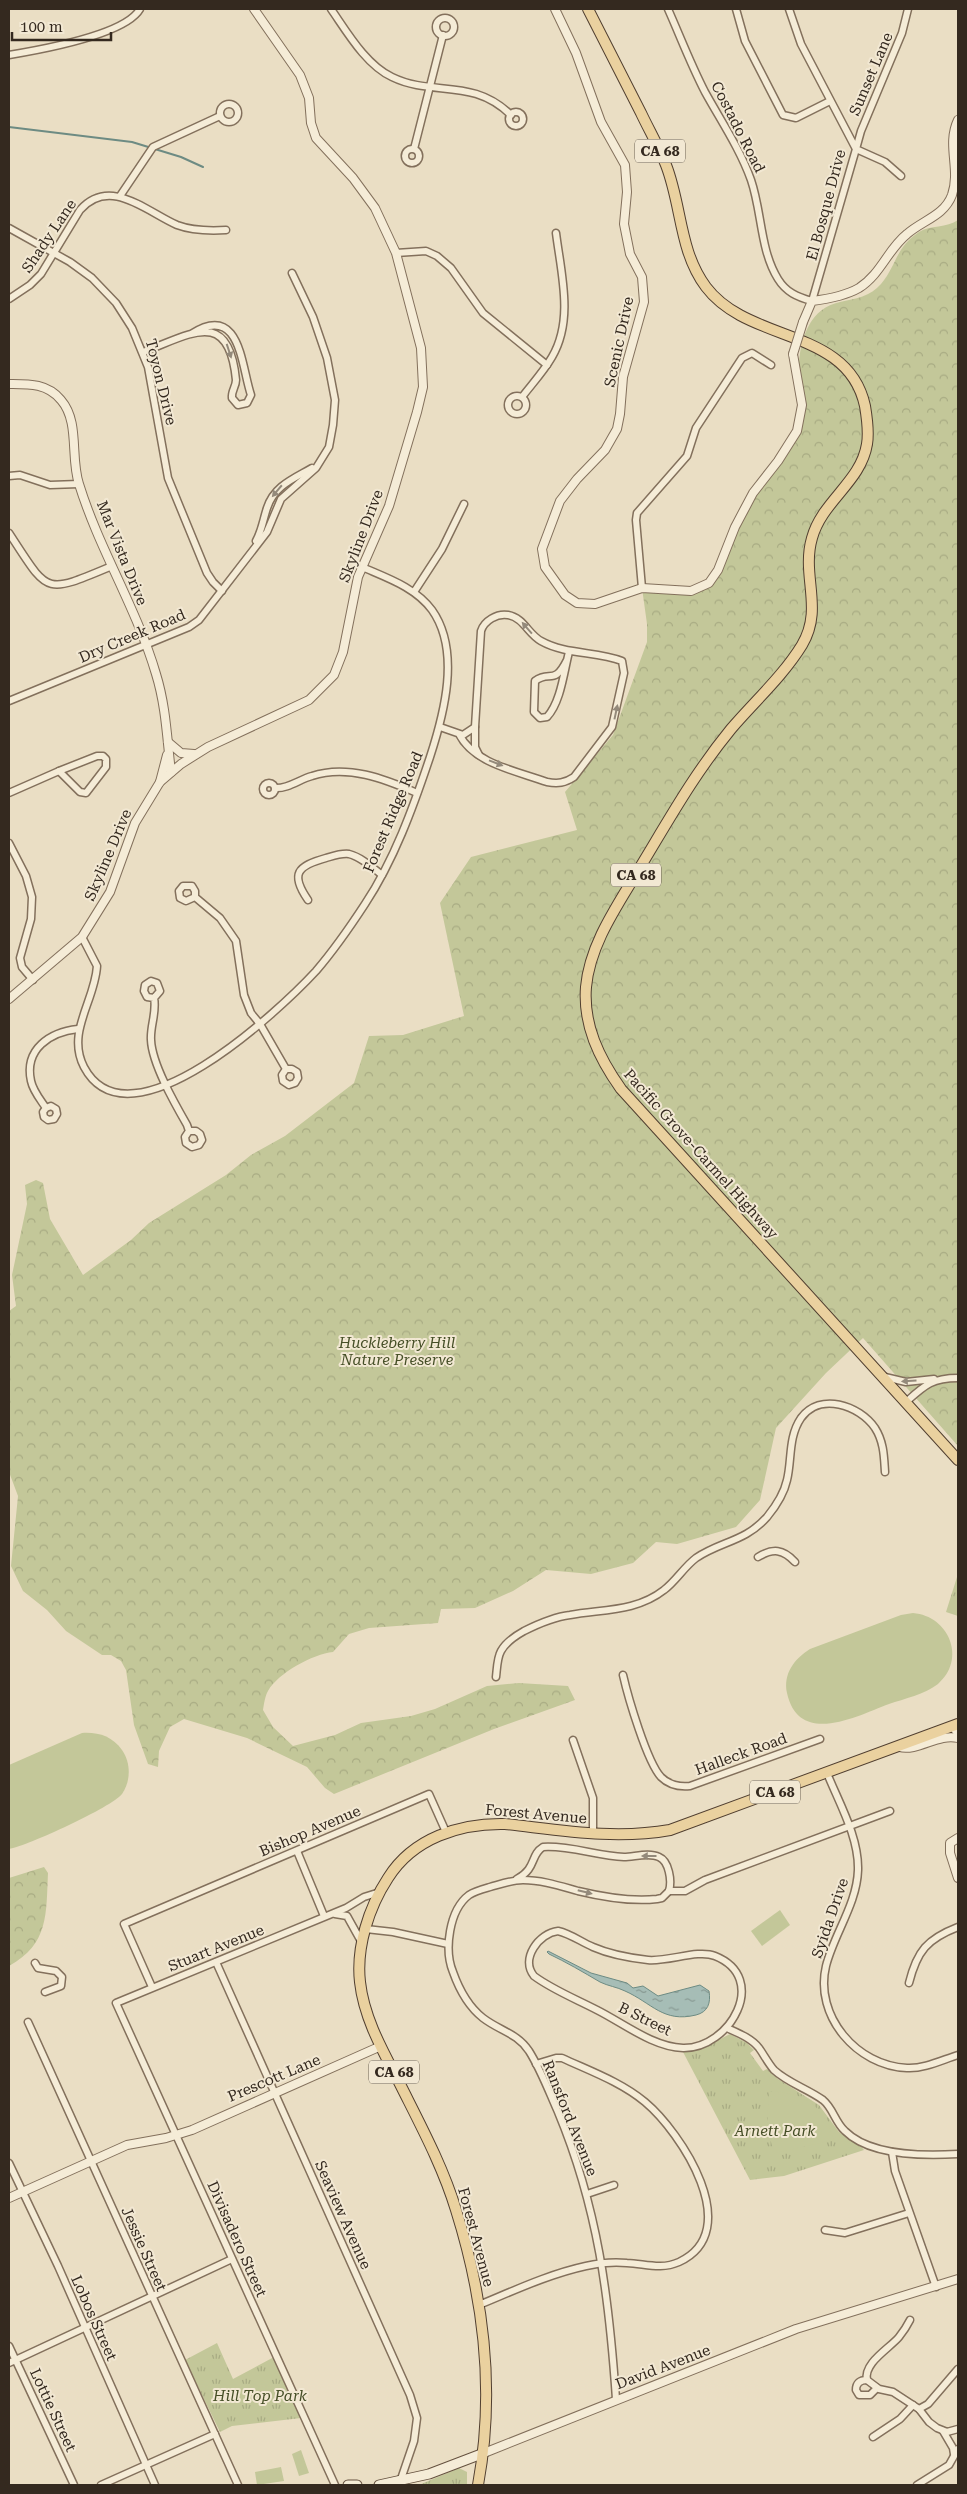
<svg xmlns="http://www.w3.org/2000/svg" width="967" height="2494" font-family="'Roboto Serif',serif">
<style>
.grass{fill:url(#grass-tufts)}
.forest{fill:url(#forest-crowns)}
.pitch{fill:#c3c799}
.water{fill:url(#water-ripples);stroke:#6d8b83}
.lines{fill:none;stroke-linecap:round;stroke-linejoin:round}
.stream{stroke:#6d8b83;stroke-width:2}
.minor-casing{stroke:#83705c;stroke-width:9}
.tertiary-casing{stroke:#83705c;stroke-width:10}
.secondary-casing{stroke:#65513f;stroke-width:11}
.primary-casing{stroke:#513f30;stroke-width:12}
.minor{stroke:#f5ecd7;stroke-width:6}
.tertiary{stroke:#f5ecd7;stroke-width:8}
.secondary{stroke:#f5ecd7;stroke-width:9}
.primary{stroke:#ead19f;stroke-width:10}
.tertiary-bridge-casing{stroke:#83705c;stroke-width:10;stroke-linecap:butt}
.tertiary-bridge{stroke:#f5ecd7;stroke-width:8}
.oneway{fill:#948a7b}
.labels{text-anchor:middle;dominant-baseline:central;stroke-width:4;stroke-linejoin:round;paint-order:stroke}
.shield{fill:#f2e8d3;stroke:#6d6255;stroke-width:1}
.shield-label{font-size:14px;font-weight:bold;fill:#34291f}
.street-label{font-size:15px;fill:#34291f;stroke:#f2e8d3}
.park-label{font-size:15px;font-style:italic;fill:#464f27;stroke:#f2e8d3}
</style>
<defs>
<pattern id="grass-tufts" width="24" height="20" patternUnits="userSpaceOnUse" patternTransform="scale(1.25)"><rect width="24" height="20" fill="#c3c799"/><path d="M3 7l-1-3M5 7V3M7 7l1-3M15 17l-1-3M17 17v-4M19 17l1-3" fill="none" stroke="#a8ab83"/></pattern>
<pattern id="forest-crowns" width="20" height="18" patternUnits="userSpaceOnUse" patternTransform="scale(1.25)"><rect width="20" height="18" fill="#c3c799"/><path d="M2 6a3 3 0 1 1 6 0M12 15a3 3 0 1 1 6 0" fill="none" stroke="#a8ab83"/></pattern>
<pattern id="water-ripples" width="26" height="14" patternUnits="userSpaceOnUse" patternTransform="scale(1.25)"><rect width="26" height="14" fill="#a6bdb6"/><path d="M2 4q2-2 4 0t4 0M15 11q2-2 4 0t4 0" fill="none" stroke="#889a93"/></pattern>
</defs>
<rect width="100%" height="100%" fill="#eadec4"/>
<!-- grass -->
<g class="grass">
<polygon points="957,1577 958,1577 958,1616 946,1612"/>
<polygon points="730,2034 747,2043 754,2050 750,2053 763,2071 767,2069 778,2079 819,2105 839,2132 860,2145 864,2150 784,2176 750,2180 683,2052 701,2049"/>
<polygon points="217,2343 233,2379 274,2357 301,2418 232,2426 220,2432 185,2360"/>
<polygon points="459,2468 467,2472 467,2485 419,2485"/>
</g>
<!-- forest -->
<g class="forest">
<path d="M958 220V1446L863 1338 826 1373 776 1428 760 1500 736 1527 677 1544 656 1542 633 1563 591 1574 546 1570 513 1591 475 1608 441 1609 438 1623 369 1628 349 1634 333 1652C313 1654 278 1673 268 1691 265 1696 264 1704 263 1710L273 1727 293 1746 335 1735 361 1723 411 1716 435 1709 487 1686 519 1683 568 1686 575 1700 494 1729 334 1794 325 1788 307 1767 247 1738 184 1719 170 1727 159 1751 158 1767 148 1764 134 1725 126 1670 121 1661 111 1655H102L66 1631 47 1610 23 1591 11 1566 18 1496 9 1472V1311L16 1306 12 1275 27 1204 25 1185 36 1180 43 1183 50 1219 83 1275 131 1240 149 1223 226 1175 251 1155 285 1136 354 1083 369 1036 403 1035 464 1016 440 903 471 857 577 830 565 792 613 735 647 642V624L642 588 680 590 709 583 735 527 778 461 801 413 793 363H799C801 336 811 308 840 302 855 299 871 296 881 284 897 265 895 248 919 232 930 225 947 228 958 220Z"/>
<path d="M44 1867 48 1873C46 1914 49 1944 9 1966V1878Z"/>
</g>
<!-- pitch -->
<g class="pitch">
<path d="M913 1613C949 1616 967 1659 938 1684 925 1694 904 1699 889 1704 857 1716 799 1747 787 1693 783 1674 794 1659 810 1649L901 1615Z"/>
<path d="M82 1733C98 1732 112 1736 122 1750 131 1763 131 1781 122 1794 112 1807 27 1846 9 1849V1765Z"/>
<polygon points="780,1910 790,1925 762,1946 751,1931"/>
<path d="M769 2091C808 2094 821 2104 834 2140L779 2152 773 2149 767 2128Z"/>
<polygon points="301,2450 309,2473 299,2476 292,2454"/>
<polygon points="281,2467 284,2481 257,2485 255,2472"/>
</g>
<!-- water -->
<path class="water" d="M548 1951 591 1973 627 1983 633 1988 643 1986 658 1996 700 1985 709 1991C711 2003 708 2012 696 2015 663 2023 652 2003 625 1991 617 1987 608 1986 600 1982 583 1972 566 1962 549 1954L547 1952Z"/>
<g class="lines">
<!-- stream -->
<polyline class="stream" points="9,127 132,142 181,157 203,167"/>
<!-- minor casing -->
<g class="minor-casing">
<g id="minor">
<path d="M331 9C347 32 366 65 392 77 433 97 472 77 511 115"/>
<path d="M668 9C680 36 691 65 705 92 721 121 740 149 751 180 762 212 760 250 778 279 786 292 797 297 812 301L856 149 801 44 789 9"/>
<polyline points="736,9 745,41 783,115 796,118 830,101"/>
<circle cx="445" cy="27" r="9"/>
<path d="M9 55C39 50 125 35 140 9"/>
<circle cx="229" cy="113" r="9"/>
<circle cx="516" cy="119" r="7"/>
<polyline points="414,149 443,35"/>
<circle cx="412" cy="156" r="7"/>
<polyline points="901,176 885,162 856,149 861,131 902,33 908,9"/>
<polyline points="120,196 153,147 220,116"/>
<polyline points="9,228 70,262 92,278 116,303 132,328 148,367 168,478 207,573 213,582 222,591"/>
<polyline points="396,253 426,251 437,256 451,268 483,313 547,365"/>
<path d="M9 299 30 285 41 274 80 210C110 176 147 212 177 225 193 231 209 231 226 230"/>
<path d="M143 352C191 334 229 307 236 380 236 387 231 391 232 398L238 405 247 403 251 395C241 366 241 302 191 334"/>
<circle cx="517" cy="405" r="9"/>
<path d="M522 397C532 384 544 371 552 357 574 320 561 273 556 233"/>
<polyline points="9,476 20,475 50,485 79,484"/>
<path d="M9 533C49 594 43 595 112 566"/>
<path d="M256 541C262 530 263 520 267 508 274 486 293 479 312 468"/>
<polyline points="642,588 636,520 637,513 687,456 696,428 742,358 752,353 771,365"/>
<polyline points="414,592 442,549 464,504"/>
<path d="M567 660C554 686 550 670 535 681L534 712 540 718 547 717C561 702 564 671 569 652"/>
<polyline points="9,701 189,627 199,620 267,532 281,499 316,468 329,447 333,425 335,400 327,358 313,317 292,273"/>
<path d="M440 727 463 735 475 727 481 631C484 621 497 613 508 615 524 618 528 634 541 641 566 655 596 651 622 661L624 673 612 727 574 777C565 783 558 784 547 782 517 771 474 764 459 734"/>
<polyline points="475,727 475,747 479,755"/>
<polygon points="97,756 103,756 106,759 106,767 86,793 80,792 59,771"/>
<circle cx="269" cy="789" r="6"/>
<path d="M275 788C288 789 300 779 312 776 347 764 385 779 417 793"/>
<polyline points="9,793 59,771"/>
<polyline points="9,843 26,876 32,897 31,919 20,958 22,967 33,980"/>
<polyline points="195,897 186,901 180,898 179,891 183,886 192,886 195,891 195,897 220,918 236,941 244,995 251,1013 260,1024 286,1069 282,1075 283,1081 289,1085 295,1083 298,1078 297,1072 292,1069 286,1069"/>
<path d="M308 900C290 874 297 866 326 858 333 856 341 853 349 854 361 857 372 867 382 875"/>
<path d="M82 937 97 966C95 1001 66 1032 84 1067 129 1152 280 1010 316 971 334 950 350 927 365 904 394 860 413 808 430 757 444 714 461 651 432 610 415 587 387 578 362 567"/>
<path d="M154 998 147 997 144 991 145 985 151 981 157 983 160 991 154 998C157 1012 150 1026 151 1040 152 1064 175 1104 187 1125L189 1131 185 1137 186 1143 192 1147 199 1145 202 1140 200 1134 196 1131H189"/>
<path d="M46 1108 51 1106 56 1109 57 1114 54 1119 48 1120 44 1117 43 1112 46 1108C40 1099 33 1091 31 1081 24 1049 50 1032 78 1029"/>
<polyline points="885,1377 906,1382 934,1379"/>
<path d="M906 1402C925 1385 932 1378 958 1378"/>
<path d="M758 1557C773 1548 783 1549 795 1562"/>
<path d="M623 1675C628 1697 647 1762 661 1777 669 1785 680 1787 690 1786L820 1739"/>
<path d="M496 1677C497 1669 497 1658 501 1651 506 1642 515 1636 524 1631 538 1624 553 1617 570 1615 602 1609 636 1612 664 1590 676 1581 684 1567 696 1558 721 1541 745 1542 767 1517 776 1506 784 1494 787 1480 792 1460 788 1437 801 1418 820 1392 859 1405 875 1428 884 1442 884 1457 885 1472"/>
<polyline points="573,1740 593,1798 593,1834"/>
<path d="M827 1773C839 1803 859 1837 858 1870 857 1904 834 1934 826 1966 814 2016 857 2066 907 2068 924 2069 942 2060 958 2055"/>
<polyline points="297,1851 324,1916"/>
<path d="M517 1879C537 1868 530 1855 543 1847 569 1845 597 1856 624 1857 634 1857 649 1852 659 1857 669 1861 672 1881 669 1891"/>
<polyline points="669,1891 685,1891 705,1880 890,1811"/>
<polyline points="335,1914 347,1916 362,1943"/>
<polyline points="366,1929 393,1932 448,1944"/>
<path d="M558 1931C571 1934 581 1942 593 1947 609 1954 630 1958 648 1960 668 1962 698 1949 715 1956 770 1978 730 2049 683 2048 653 2047 623 2023 597 2010 576 1999 553 1990 534 1976 520 1959 539 1933 558 1931Z"/>
<polyline points="216,1962 410,2395 417,2418 414,2441 400,2482"/>
<polyline points="35,1963 38,1968 56,1971 62,1977 61,1986 45,1992"/>
<path d="M909 1983C917 1951 927 1939 958 1927"/>
<polyline points="152,1987 124,1924 429,1794 446,1832"/>
<polyline points="28,2022 238,2485"/>
<path d="M727 2028C738 2033 751 2038 759 2048 764 2055 768 2063 774 2070 788 2083 808 2089 823 2100 833 2108 835 2122 845 2131 870 2156 925 2156 958 2154"/>
<polyline points="892,2152 895,2171 936,2287"/>
<polyline points="9,2163 58,2266 155,2485"/>
<polyline points="587,2194 614,2185"/>
<polyline points="825,2230 845,2233 909,2213"/>
<path d="M479 2305C513 2291 549 2274 586 2266 599 2263 614 2262 627 2263 646 2264 661 2270 679 2262 746 2231 681 2132 645 2102 621 2082 590 2071 562 2058H556L536 2064"/>
<path d="M910 2320C907 2326 903 2332 899 2337 890 2348 863 2363 867 2380L879 2389 893 2392 919 2409 929 2422 937 2428 947 2432 958 2429"/>
<polyline points="9,2346 74,2485"/>
<polyline points="9,2363 232,2259"/>
<path d="M867 2380C860 2380 856 2383 856 2390L859 2395H870L877 2388"/>
<path d="M616 2399C609 2297 598 2208 558 2112 549 2092 541 2070 529 2051 517 2033 500 2031 483 2018 469 2007 459 1989 453 1972 444 1950 449 1910 469 1895 475 1891 483 1889 490 1887 501 1884 512 1880 523 1880 542 1880 560 1886 578 1891 603 1897 631 1902 657 1899L662 1898 669 1891"/>
<polyline points="919,2409 928,2404 958,2369"/>
<polyline points="943,2431 953,2448 954,2454"/>
<polyline points="873,2437 900,2419 913,2405"/>
<polyline points="101,2485 215,2434"/>
<polyline points="335,2485 116,2003 346,1908 364,1897 380,1892"/>
<polyline points="917,2485 949,2465 958,2449"/>
</g>
</g>
<!-- tertiary casing -->
<g class="tertiary-casing">
<g id="tertiary">
<polyline points="555,9 576,53 601,122 625,165 627,192 624,224 630,254 642,277 644,302 623,377 620,414 617,429 605,450 577,479 560,501 542,549 545,567 565,595 577,603 595,604 642,588 691,591 709,583 718,570 735,527 753,493 778,461 797,431 802,405 793,354"/>
<path d="M803 322 812 301C828 299 845 296 859 288 881 274 888 249 907 234 923 220 944 216 952 195 961 169 946 145 958 120"/>
<path d="M9 384C28 384 47 383 61 400 80 422 70 457 79 484 99 549 137 609 156 674 166 706 167 739 171 772"/>
<polyline points="168,742 181,753 194,754"/>
<polyline points="160,782 167,755"/>
<polyline points="9,999 82,937 110,892 135,823 160,782 181,764 208,747 309,700 334,675 343,652 358,577 389,506 417,412 423,387 421,348 396,253 375,208 353,178 316,138 311,123 309,98 300,75 254,9"/>
<polyline points="953,1727 958,1733"/>
<path d="M899 1747C918 1752 938 1733 958 1738"/>
<polyline points="958,1838 950,1843 950,1853 958,1878"/>
<polyline points="9,2198 127,2145 166,2138 192,2130 381,2046"/>
<polyline points="484,2453 796,2329 958,2279"/>
</g>
</g>
<!-- secondary casing -->
<g class="secondary-casing">
<g id="secondary">
<polyline points="348,2485 357,2485"/>
<polyline points="379,2485 429,2474 484,2453"/>
</g>
</g>
<!-- primary casing -->
<g class="primary-casing">
<g id="primary">
<path d="M588 9C605 43 623 78 641 113 649 130 659 147 666 165 682 206 679 251 706 287 749 344 848 327 865 406 867 418 869 432 867 444 861 482 822 501 812 538 801 576 824 608 802 645 783 676 754 702 731 729 695 773 671 816 642 864 620 902 590 942 586 987 583 1025 599 1058 621 1089L958 1460"/>
<path d="M478 2485C495 2393 484 2299 456 2210 443 2167 421 2126 401 2086 384 2053 364 2019 360 1982 356 1947 369 1907 388 1878 413 1838 460 1823 505 1824 560 1830 614 1840 670 1830L958 1724"/>
</g>
</g>
<!-- minor -->
<use href="#minor" class="minor"/>
<!-- tertiary -->
<use href="#tertiary" class="tertiary"/>
<!-- secondary -->
<use href="#secondary" class="secondary"/>
<!-- primary -->
<use href="#primary" class="primary"/>
<!-- tertiary-bridge casing -->
<g class="tertiary-bridge-casing">
<polyline id="tertiary-bridge" points="793,354 803,322"/>
</g>
<!-- tertiary-bridge -->
<use href="#tertiary-bridge" class="tertiary-bridge"/>
</g>
<!-- one-way arrows -->
<defs><path id="oneway-solid" d="M-6-.8H1V-3.2L6.5 0L1 3.2V.8H-6Z" transform="scale(1.25)"/></defs>
<g class="oneway">
<use href="#oneway-solid" transform="translate(229 351) rotate(72)"/>
<use href="#oneway-solid" transform="translate(277 491) rotate(130)"/>
<use href="#oneway-solid" transform="translate(527 628) rotate(-131)"/>
<use href="#oneway-solid" transform="translate(616 712) rotate(-78)"/>
<use href="#oneway-solid" transform="translate(496 763) rotate(21)"/>
<use href="#oneway-solid" transform="translate(909 1381) rotate(177)"/>
<use href="#oneway-solid" transform="translate(649 1856) rotate(-180)"/>
<use href="#oneway-solid" transform="translate(585 1892) rotate(14)"/>
</g>
<g class="labels">
<!-- shield labels -->
<g class="shield">
<rect x="635" y="139.5" width="50" height="23" rx="4"/>
<rect x="611" y="863.5" width="50" height="23" rx="4"/>
<rect x="750" y="1780.5" width="50" height="23" rx="4"/>
<rect x="369" y="2060.5" width="50" height="23" rx="4"/>
</g>
<g class="shield-label">
<text x="660" y="151">CA 68</text>
<text x="636" y="875">CA 68</text>
<text x="775" y="1792">CA 68</text>
<text x="394" y="2072">CA 68</text>
</g>
<!-- street labels -->
<g class="street-label">
<text transform="translate(871 74) rotate(-67)">Sunset Lane</text>
<text transform="translate(738 127) rotate(63)">Costado Road</text>
<text transform="translate(826 205) rotate(-75)">El Bosque Drive</text>
<text transform="translate(49 236) rotate(-56)">Shady Lane</text>
<text transform="translate(619 342) rotate(-78)">Scenic Drive</text>
<text transform="translate(161 382) rotate(76)">Toyon Drive</text>
<text transform="translate(361 536) rotate(-69)">Skyline Drive</text>
<text transform="translate(122 553) rotate(68)">Mar Vista Drive</text>
<text transform="translate(132 636) rotate(-23)">Dry Creek Road</text>
<text transform="translate(393 812) rotate(-67)">Forest Ridge Road</text>
<text transform="translate(108 855) rotate(-67)">Skyline Drive</text>
<text transform="translate(701 1154) rotate(48)">Pacific Grove-Carmel Highway</text>
<text transform="translate(741 1754) rotate(-20)">Halleck Road</text>
<text transform="translate(536 1814) rotate(5)">Forest Avenue</text>
<text transform="translate(310 1831) rotate(-23)">Bishop Avenue</text>
<text transform="translate(830 1918) rotate(-71)">Syida Drive</text>
<text transform="translate(216 1948) rotate(-22)">Stuart Avenue</text>
<text transform="translate(645 2019) rotate(26)">B Street</text>
<text transform="translate(274 2078) rotate(-23)">Prescott Lane</text>
<text transform="translate(570 2118) rotate(68)">Ransford Avenue</text>
<text transform="translate(343 2215) rotate(66)">Seaview Avenue</text>
<text transform="translate(476 2237) rotate(75)">Forest Avenue</text>
<text transform="translate(237 2239) rotate(66)">Divisadero Street</text>
<text transform="translate(144 2249) rotate(66)">Jessie Street</text>
<text transform="translate(94 2318) rotate(66)">Lobos Street</text>
<text transform="translate(663 2367) rotate(-21)">David Avenue</text>
<text transform="translate(53 2410) rotate(65)">Lottie Street</text>
</g>
<!-- park labels -->
<g class="park-label">
<text x="397" y="1343">Huckleberry Hill<tspan x="397" dy="17">Nature Preserve</tspan></text>
<text x="775" y="2131">Arnett Park</text>
<text x="260" y="2396">Hill Top Park</text>
</g>
</g>
<!-- border -->
<rect width="967" height="2494" fill="none" stroke="#34291f" stroke-width="20"/>
<!-- scale -->
<path d="M12 32v8h99v-8" fill="none" stroke="#34291f" stroke-width="2.5"/>
<text x="20" y="32" font-size="15" fill="#34291f" stroke="#f2e8d3" stroke-width="4" paint-order="stroke">100 m</text>
</svg>
